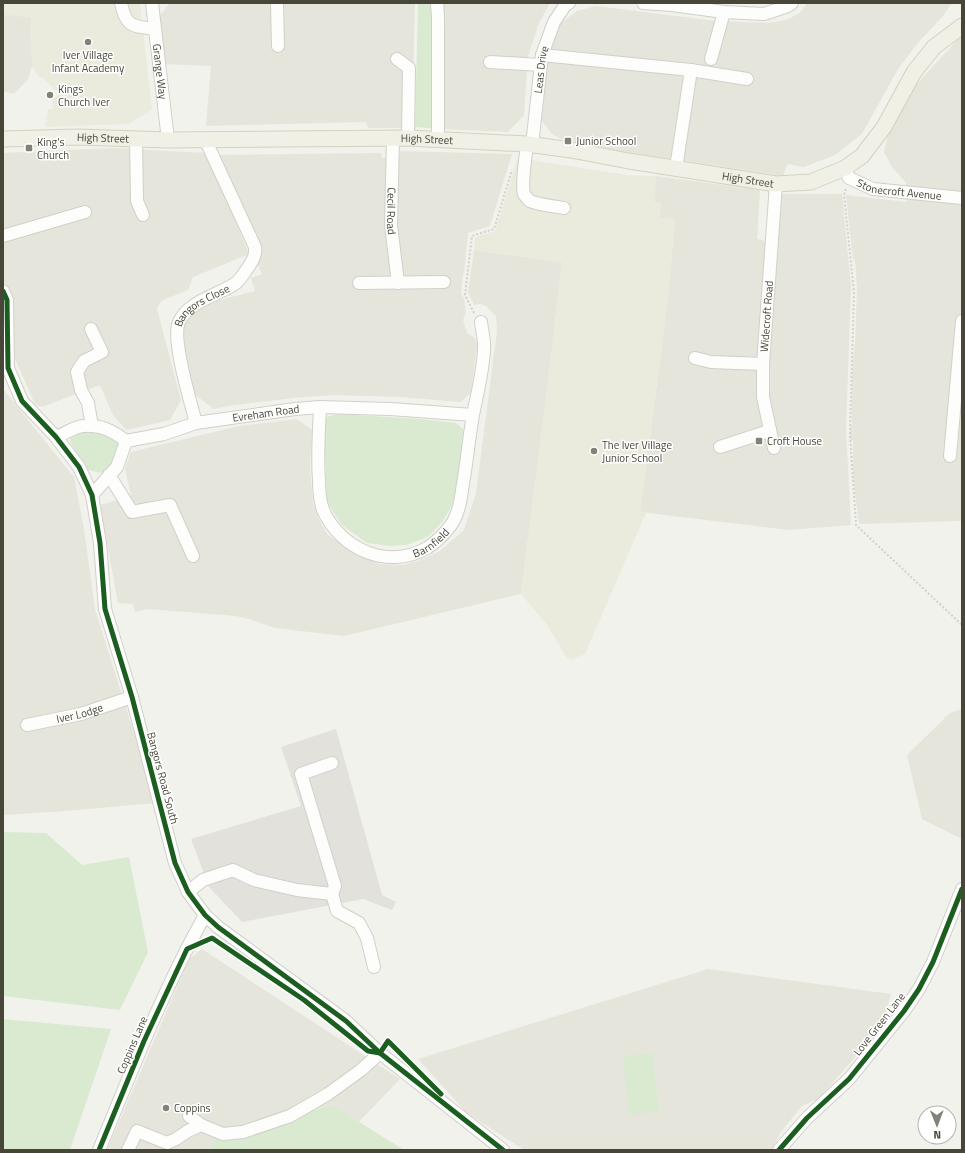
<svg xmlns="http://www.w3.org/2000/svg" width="965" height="1153" font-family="'Titillium Web',sans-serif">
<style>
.residential{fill:#e5e5dc}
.industrial{fill:#e2e1db}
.education{fill:#ebebdd}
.green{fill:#d9ead0}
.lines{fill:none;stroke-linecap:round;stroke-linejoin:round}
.minor-casing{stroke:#d0d0cb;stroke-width:14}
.major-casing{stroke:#d2d2bd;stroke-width:17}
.path{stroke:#d2d2cb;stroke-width:2;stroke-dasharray:2 2;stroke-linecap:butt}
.minor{stroke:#fdfdfc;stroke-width:12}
.major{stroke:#f0f0e6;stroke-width:15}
.cycleway-casing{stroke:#fff;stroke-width:8}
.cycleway{stroke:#1b5e20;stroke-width:5}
.poi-dot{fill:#838278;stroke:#fff;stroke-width:1.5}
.labels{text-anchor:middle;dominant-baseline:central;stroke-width:3;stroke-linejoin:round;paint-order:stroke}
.poi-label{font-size:11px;fill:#474639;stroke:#fff;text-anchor:start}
.street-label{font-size:11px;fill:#474639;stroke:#fff}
</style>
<rect width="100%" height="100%" fill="#f2f2ed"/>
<!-- residential -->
<g class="residential">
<polygon points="170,3 415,3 412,128 368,128 366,122 206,126 211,66 164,64 158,18"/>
<polygon points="446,3 550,3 539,23 528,56 524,115 508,132 441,129"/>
<polygon points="807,3 952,3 943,16 917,44 898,69 862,134 835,155 804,167 787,164 783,176 570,143 553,135 542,121 547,52 554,32 561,23 577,11 596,6 716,21 768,23 786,20 800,13"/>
<polygon points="3,14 31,17 32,66 28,79 14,94 3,91"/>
<polygon points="962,35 962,521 859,524 853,477 853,440 850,440 850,426 852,426 852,376 855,343 857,288 855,260 853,259 846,195 907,202 906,183 892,167 884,152 890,126 910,91"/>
<polygon points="112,148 207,153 249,254 193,277 188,290 163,300 159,304 157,309 181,400 170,420 126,430 113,415 100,385 42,407 35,404 13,354 3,288 3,153"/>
<polygon points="401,151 512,154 490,226 468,233 464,273 463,274 461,293 464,299 466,312 463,320 467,333 475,338 477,345 471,392 461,402 399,397 334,395 294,398 228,406 214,409 194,394 179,334 196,306 255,291 251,278 262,274 253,254 216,155 381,153 382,158 399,157"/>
<polygon points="656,176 760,190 757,239 776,244 781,194 842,194 851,286 846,430 851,525 788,530 640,512 667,306 675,220 660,218 654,202"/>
<polygon points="474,250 562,262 547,391 521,594 344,636 275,628 252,620 236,616 148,609 135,612 133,604 118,603 100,505 131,496 125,468 131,452 239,426 297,419 312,430 310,468 313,503 319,520 328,535 355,554 379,564 403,565 420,560 440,551 464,530 476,493 497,331 496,316 486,306 480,304 474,305 468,292"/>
<polygon points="3,389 74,477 84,529 95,609 156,803 54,812 3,815"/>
<polygon points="962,709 962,839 922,819 907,755 950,713"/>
<polygon points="202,949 400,1079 359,1122 331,1105 215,1138 211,1150 107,1150 189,959"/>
<polygon points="708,969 891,994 882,1027 819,1098 802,1106 780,1133 773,1150 524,1150 467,1113 418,1059"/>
</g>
<!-- industrial -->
<polygon class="industrial" points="336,729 382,895 396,902 392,910 363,899 242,922 209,887 191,839 301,806 281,747"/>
<!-- education -->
<g class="education">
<polygon points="3,3 140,3 152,110 128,124 45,127 48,109 53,109 52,98 56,98 56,96 61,95 60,90 55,90 43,78 39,77 32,66 31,18 3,14"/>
<polygon points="517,160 531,160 627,175 656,176 654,202 661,203 660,218 675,219 667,306 640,512 646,513 585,654 571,660 567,658 547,625 521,594 547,391 562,262 474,250 475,237 495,231"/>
</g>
<!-- green -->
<g class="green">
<polygon points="418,3 446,3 441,129 415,127"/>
<polygon points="338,414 420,419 456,423 465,431 457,491 451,507 443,521 429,536 407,545 390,546 367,543 342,525 327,502 324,423 326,417"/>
<polygon points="74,431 106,431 117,443 118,449 111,466 101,473 88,470 70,442 71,436"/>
<polygon points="3,832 46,833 82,865 129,857 148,952 120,1010 3,996"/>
<polygon points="3,1019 111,1029 70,1150 3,1150"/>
<polygon points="652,1053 659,1111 629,1115 623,1056"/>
<polygon points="332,1105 404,1150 211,1150 215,1138"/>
</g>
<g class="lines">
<!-- minor casing -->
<g class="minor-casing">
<g id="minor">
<path d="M121 3C126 28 133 26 155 29"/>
<path id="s1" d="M152 3 168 140"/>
<polyline points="277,3 278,46"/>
<polyline points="437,3 438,17 438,140"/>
<polyline points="643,3 672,5 724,12 764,14 788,6 792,3"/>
<polyline points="542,55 691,70 676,168"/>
<polyline points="397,59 409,68 408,138"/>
<polyline points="711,59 724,12"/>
<polyline points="490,62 541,65"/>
<polyline points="691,70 747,79"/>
<path id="s2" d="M393 138 391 225 398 283"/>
<polyline points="136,139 137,201 143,215"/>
<path d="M527 144C526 156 521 183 524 194 525 196 528 199 530 201 539 205 554 206 564 208"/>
<path id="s3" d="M532 145 542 55 554 22 566 4 569 3"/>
<path id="s4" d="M845 168 849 178 873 189 962 198"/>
<polyline points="3,236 85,212"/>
<polyline points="359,283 444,282"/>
<polyline points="3,291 7,300 8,368 22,401 56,437 79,467 92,495 100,543 105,609 132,697 175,863 188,892 205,915 218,927 346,1021 380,1053 503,1150"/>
<polyline points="91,329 102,352 84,361 77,372 81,390 88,403 92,426"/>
<polyline points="695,358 711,362 763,364"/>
<path id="s5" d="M320 407C319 431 317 456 319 480 319 490 320 501 323 510 341 550 388 570 427 548 435 543 445 533 451 525 459 514 461 498 463 484 467 461 469 438 473 415 477 394 483 372 484 350 485 341 482 331 481 322"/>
<path id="s6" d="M196 423C191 403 171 339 179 322 188 301 219 295 236 283 241 279 245 272 249 266 253 260 256 255 255 247L205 139"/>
<path d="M56 437C64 434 74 427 83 426 100 424 113 431 126 441"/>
<polyline points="720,447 769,431"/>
<path id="s7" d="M774 448 763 397V364L776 184"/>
<polyline points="950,456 962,321"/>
<polyline points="109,475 132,512 170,505 193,556"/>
<path id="s8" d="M92 495 117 467 126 441 164 434 196 423 295 409 320 407 390 409 473 415"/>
<path id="s9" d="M27 725 81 714 132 697"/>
<polyline points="188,892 203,880 233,870 254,880 297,890 332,894 337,911 359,923 367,938 374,967"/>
<polyline points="332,894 335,886 301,774 332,763"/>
<polyline points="189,1116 201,1125 223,1134 243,1132 290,1116 328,1094 361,1070 380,1053"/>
<path d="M99 1150C132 1070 163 990 205 915"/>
<polyline points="128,1150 137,1131 167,1143 176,1139 188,1131 201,1125"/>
<polyline points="779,1150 807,1118 849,1079 904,1011 919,989 933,962 962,889"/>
</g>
</g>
<!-- major casing -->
<g class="major-casing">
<g id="major">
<path id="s10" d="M3 139 79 137 168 140 408 138 527 144 571 150 629 161 776 184 811 182 845 168 862 156 884 127 914 72 934 47 962 26"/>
</g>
</g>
<!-- path -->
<g class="path">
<polyline points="846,189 844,195 854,292 850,434 856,525 962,625"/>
<polyline points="474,313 465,295 472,236 494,229 512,170"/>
</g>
<!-- minor -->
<use href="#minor" class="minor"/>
<!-- major -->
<use href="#major" class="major"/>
<!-- cycleway casing -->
<g class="cycleway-casing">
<g id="cycleway">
<polyline points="3,291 7,300 8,368 22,401 56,437 79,467 92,495 100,543 105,609 132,697 175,863 188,892 205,915 218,927 346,1021 380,1053 503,1150"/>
<polyline points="99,1150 144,1041 187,949 212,938 304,1000 368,1051 380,1053 388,1041 441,1094"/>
<polyline points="779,1150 807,1118 849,1079 904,1011 919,989 933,962 962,889"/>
</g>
</g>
<!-- cycleway -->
<use href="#cycleway" class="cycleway"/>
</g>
<!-- markers -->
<g class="poi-dot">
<circle cx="88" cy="42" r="4"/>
<circle cx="50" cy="95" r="4"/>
<rect x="564" y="137" width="8" height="8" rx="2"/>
<rect x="25" y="144" width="8" height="8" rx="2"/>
<rect x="755" y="437" width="8" height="8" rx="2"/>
<circle cx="594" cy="451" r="4"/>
<circle cx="166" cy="1108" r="4"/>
</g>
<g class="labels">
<!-- poi labels -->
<g class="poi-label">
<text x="88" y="55" text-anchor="middle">Iver Village<tspan x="88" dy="13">Infant Academy</tspan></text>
<text x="58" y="89">Kings<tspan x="58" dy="13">Church Iver</tspan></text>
<text x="576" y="141">Junior School</text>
<text x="37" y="142">King's<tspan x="37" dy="13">Church</tspan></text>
<text x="767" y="441">Croft House</text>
<text x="602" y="445">The Iver Village<tspan x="602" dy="13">Junior School</tspan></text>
<text x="174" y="1108">Coppins</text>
</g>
<!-- street labels -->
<g class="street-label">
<text stroke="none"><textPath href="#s3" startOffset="76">Leas Drive</textPath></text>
<text stroke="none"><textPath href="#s1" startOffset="69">Grange Way</textPath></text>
<text stroke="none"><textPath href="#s10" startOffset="100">High Street</textPath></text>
<text stroke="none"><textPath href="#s10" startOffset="424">High Street</textPath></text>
<text stroke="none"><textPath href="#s10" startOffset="748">High Street</textPath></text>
<text stroke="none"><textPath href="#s4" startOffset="63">Stonecroft Avenue</textPath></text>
<text stroke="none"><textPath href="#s2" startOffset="73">Cecil Road</textPath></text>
<text stroke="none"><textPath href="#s6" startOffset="132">Bangors Close</textPath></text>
<text stroke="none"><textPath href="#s7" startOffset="133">Widecroft Road</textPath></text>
<text stroke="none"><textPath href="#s8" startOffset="208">Evreham Road</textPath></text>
<text stroke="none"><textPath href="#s5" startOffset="234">Barnfield</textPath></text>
<text stroke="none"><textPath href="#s9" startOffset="54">Iver Lodge</textPath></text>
<text transform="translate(163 778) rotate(75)">Bangors Road South</text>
<text transform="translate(879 1024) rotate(-52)">Love Green Lane</text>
<text transform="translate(132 1045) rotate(-67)">Coppins Lane</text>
</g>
</g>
<!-- border -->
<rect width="965" height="1153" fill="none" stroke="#474639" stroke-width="8"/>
<!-- north arrow -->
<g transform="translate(937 1125) rotate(179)"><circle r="19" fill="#ffffff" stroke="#b5b5b0"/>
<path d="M0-3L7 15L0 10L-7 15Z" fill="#838278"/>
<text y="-6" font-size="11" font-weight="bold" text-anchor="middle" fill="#474639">N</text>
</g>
</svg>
